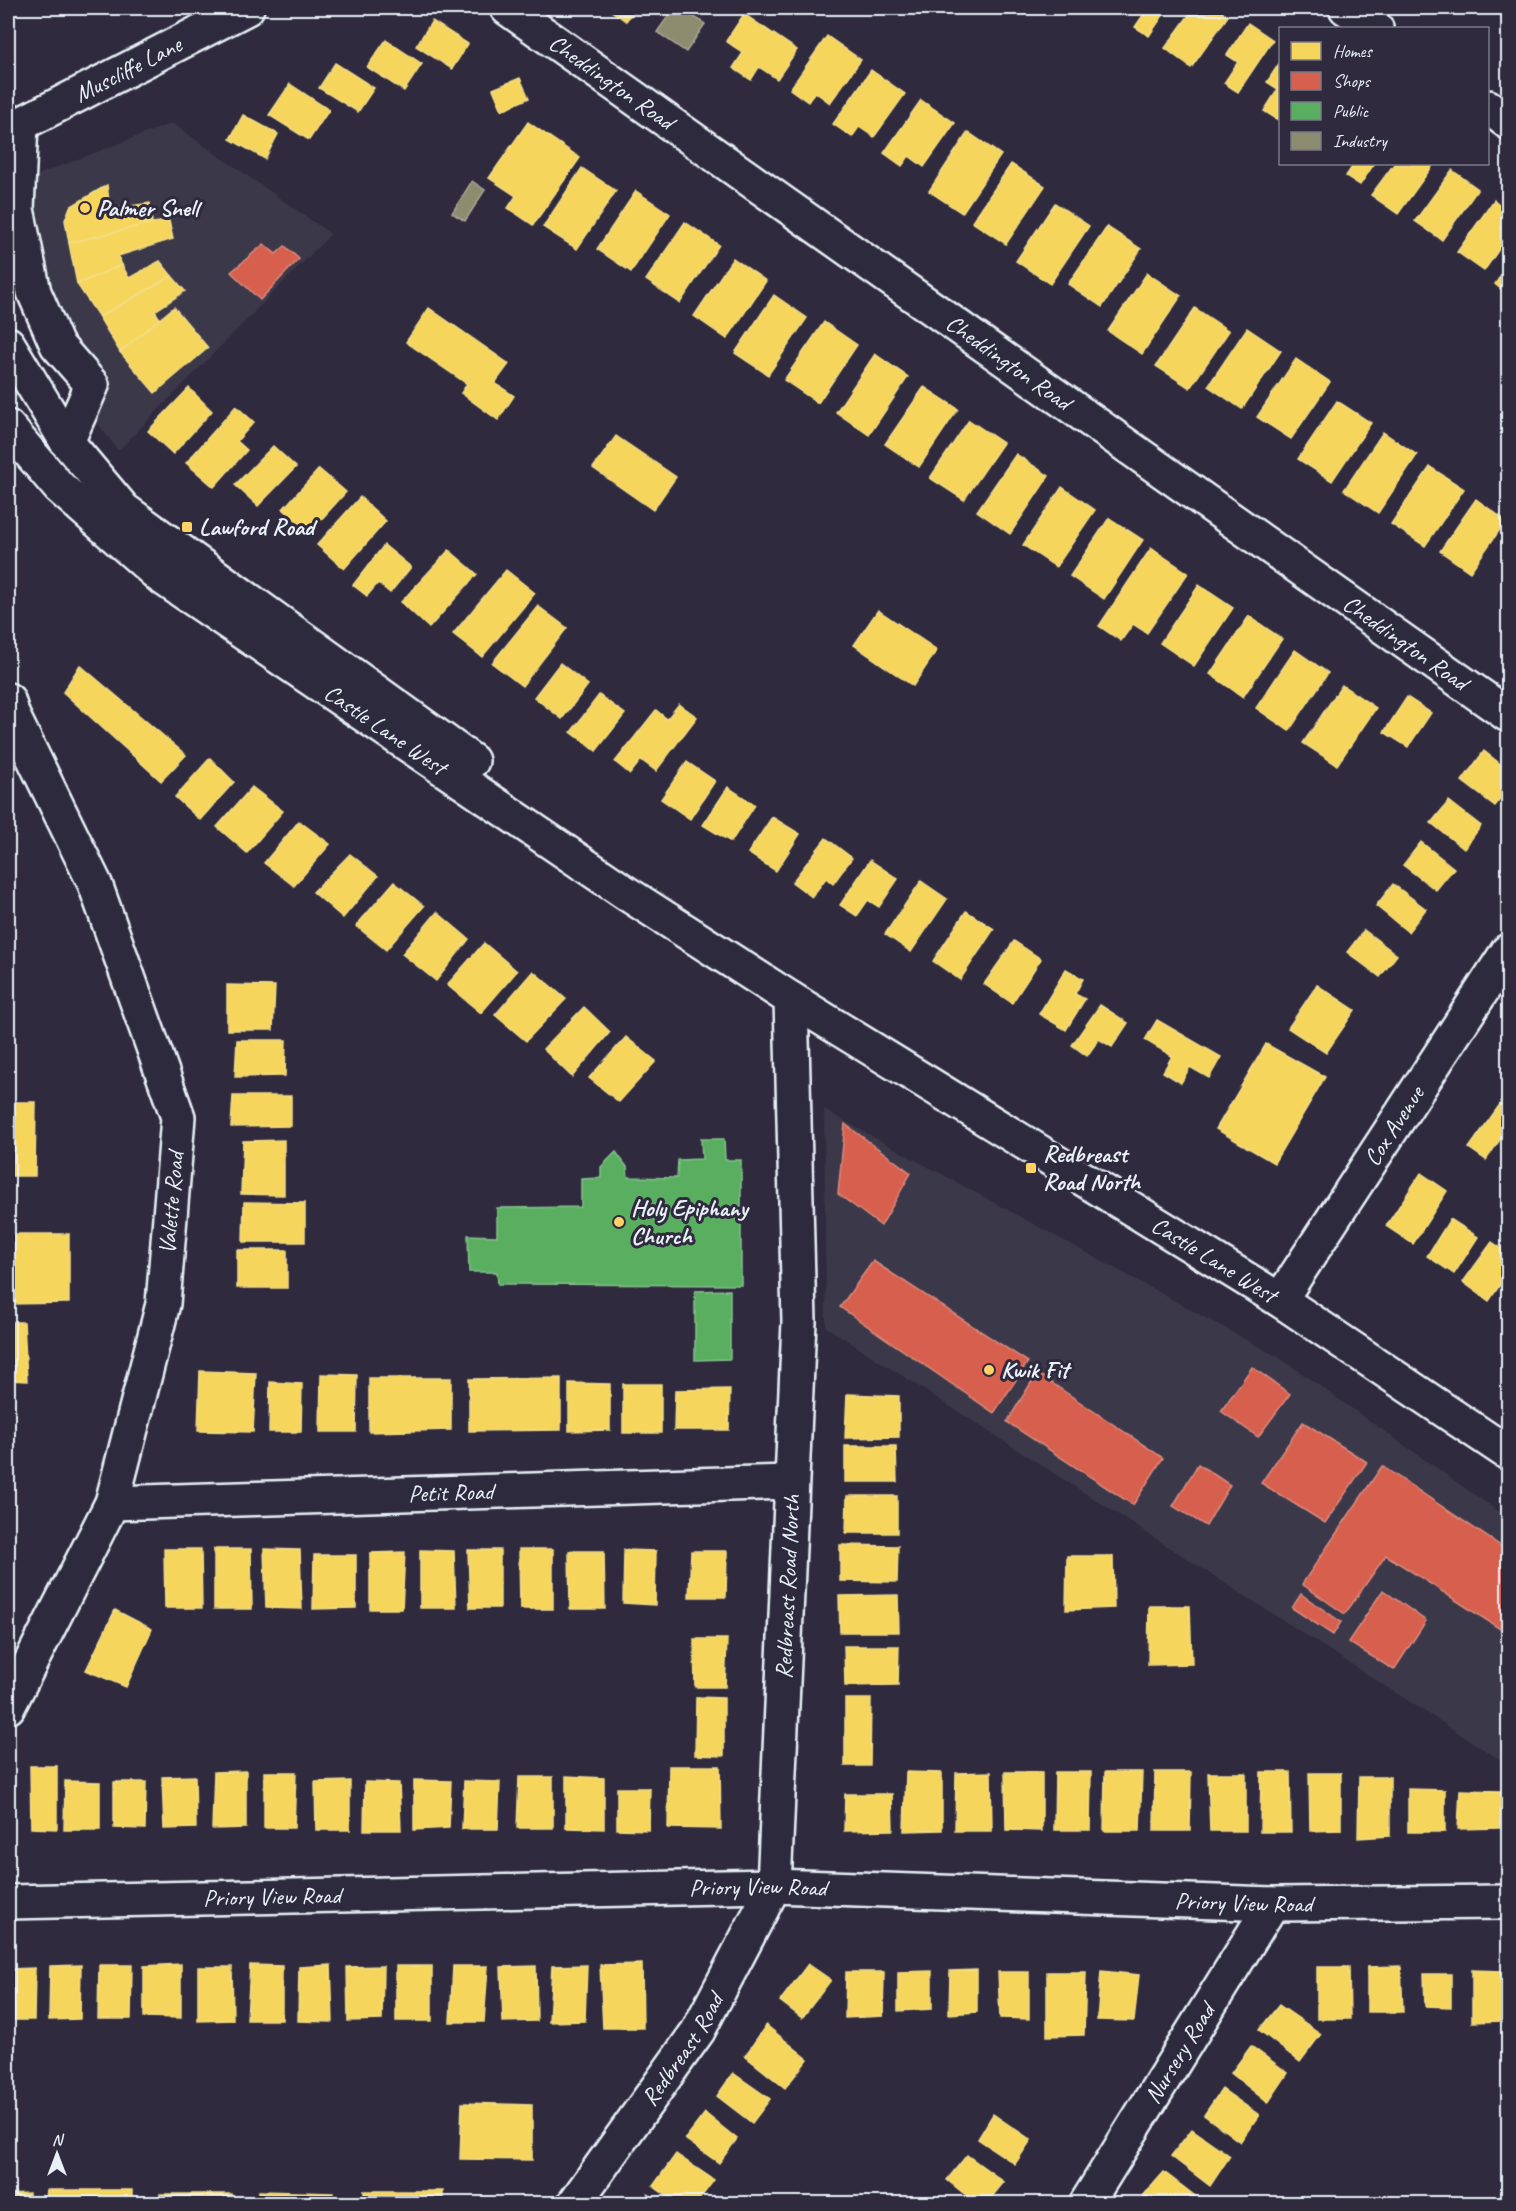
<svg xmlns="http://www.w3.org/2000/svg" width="1516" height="2211" font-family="Caveat,sans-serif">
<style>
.built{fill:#3b3749}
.homes{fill:#f6d55c;stroke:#f2dd8b;stroke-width:1.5}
.shops{fill:#d6604d;stroke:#db8c80;stroke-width:1.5}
.public{fill:#5aae61;stroke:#85c28e;stroke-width:1.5}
.industry{fill:#8c8c6e;stroke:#a8aa97;stroke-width:1.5}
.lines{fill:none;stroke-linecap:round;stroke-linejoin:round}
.minor-casing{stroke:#e8f1f8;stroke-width:38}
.primary-casing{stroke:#e8f1f8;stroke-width:38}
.minor{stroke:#2f2a3d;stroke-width:33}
.primary{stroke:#2f2a3d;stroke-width:33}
.poi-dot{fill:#ffd166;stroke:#2f2a3d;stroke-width:2}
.labels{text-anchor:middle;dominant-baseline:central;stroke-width:6;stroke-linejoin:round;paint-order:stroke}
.street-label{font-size:24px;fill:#e8f1f8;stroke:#2f2a3d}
.poi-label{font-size:24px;font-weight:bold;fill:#e8f1f8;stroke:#2f2a3d;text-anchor:start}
</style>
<rect width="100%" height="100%" fill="#2f2a3d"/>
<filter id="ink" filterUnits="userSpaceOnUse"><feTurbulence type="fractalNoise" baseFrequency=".0167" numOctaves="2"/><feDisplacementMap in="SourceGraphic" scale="12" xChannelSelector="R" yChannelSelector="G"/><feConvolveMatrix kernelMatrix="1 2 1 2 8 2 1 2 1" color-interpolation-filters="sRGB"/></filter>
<g filter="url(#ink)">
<!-- built -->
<g class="built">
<polygon points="172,123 331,234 118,451 64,377 8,289 8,194 42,173"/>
<polygon points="824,1110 1280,1358 1508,1518 1508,1765 826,1327"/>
</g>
<!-- homes -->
<g class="homes">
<polygon points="607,8 636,8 626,21"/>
<polygon points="1148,8 1168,8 1149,36 1135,27"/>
<polygon points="1194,8 1216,8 1228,16 1191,68 1165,48"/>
<polygon points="744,14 797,50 777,79 759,67 751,80 733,68 743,53 726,41"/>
<polygon points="432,21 468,44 452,69 416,46"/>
<polygon points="1248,23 1273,40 1238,92 1224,83 1238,62 1227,55"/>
<polygon points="827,36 861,60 830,103 815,92 808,102 790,89"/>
<polygon points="386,40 422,64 404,91 367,67"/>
<polygon points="1280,62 1280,116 1278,120 1264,111 1278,89 1267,82"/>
<polygon points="335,63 374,88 358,112 319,88"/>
<polygon points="871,70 905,94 874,137 859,127 852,137 833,124"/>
<polygon points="520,78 529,98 502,110 493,89"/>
<polygon points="290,84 329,110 309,140 269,115"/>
<polygon points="921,100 955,123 924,167 909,156 902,166 884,153"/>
<polygon points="243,115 278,134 265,159 230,139"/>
<polygon points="528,122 580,158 533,225 508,208 516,196 489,178"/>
<polygon points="968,132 1001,155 962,213 929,191"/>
<polygon points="1011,164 1045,186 1006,244 972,222"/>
<polygon points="1354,164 1374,164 1360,185 1346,176"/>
<polygon points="1394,164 1434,164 1398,214 1371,195"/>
<polygon points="582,168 616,191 577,249 543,227"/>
<polygon points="1452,170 1478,189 1442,240 1415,221"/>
<polygon points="107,185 110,209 150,203 152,223 69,243 65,220 70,207"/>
<polygon points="636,191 670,214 631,272 597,249"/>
<polygon points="1494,200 1508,211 1508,236 1484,271 1457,252"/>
<polygon points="1055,203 1089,226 1050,284 1016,261"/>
<polygon points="169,221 173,239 118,256 122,265 77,284 69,243 152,223"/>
<polygon points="685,222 719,245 680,303 646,280"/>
<polygon points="1107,227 1141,249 1102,307 1068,284"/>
<polygon points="733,258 766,281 727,339 694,316"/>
<polygon points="160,261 172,276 99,317 77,284 122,265 129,278"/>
<polygon points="1508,265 1508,295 1495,284"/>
<polygon points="1147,273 1181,296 1142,354 1108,331"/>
<polygon points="172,276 185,291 155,311 160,319 120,352 99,317"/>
<polygon points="774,295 807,318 768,375 735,353"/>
<polygon points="174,307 208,348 155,393 120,352"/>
<polygon points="429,308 509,364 495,383 514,396 498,420 461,393 467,384 406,342"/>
<polygon points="1195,308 1229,331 1190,388 1156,366"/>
<polygon points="824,322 857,345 818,403 784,380"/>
<polygon points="1247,328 1281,351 1242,409 1208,386"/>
<polygon points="875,354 908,377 869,435 836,412"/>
<polygon points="1296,359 1330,382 1291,439 1257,417"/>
<polygon points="924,387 958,409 919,467 885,444"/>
<polygon points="189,388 212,411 173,454 148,431"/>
<polygon points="1337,401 1371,423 1332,481 1298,459"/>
<polygon points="236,406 254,422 237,441 247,450 214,487 186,463"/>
<polygon points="969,420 1003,443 964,500 930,478"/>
<polygon points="1383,432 1417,455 1378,513 1344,490"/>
<polygon points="616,436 676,477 653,510 593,468"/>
<polygon points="273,446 296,467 258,506 235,485"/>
<polygon points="1016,454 1049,476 1010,534 977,511"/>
<polygon points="1430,467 1464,489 1425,546 1391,524"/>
<polygon points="319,469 346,492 310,532 283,509"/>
<polygon points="1062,487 1095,510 1056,567 1023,545"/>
<polygon points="360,497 386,521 344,569 317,545"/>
<polygon points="1476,499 1506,521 1470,572 1440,551"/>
<polygon points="1109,518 1143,540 1104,599 1070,576"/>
<polygon points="384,545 411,567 390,593 378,583 367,596 353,585"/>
<polygon points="1151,548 1188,573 1147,633 1133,624 1121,641 1099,626"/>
<polygon points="449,550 477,574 429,628 401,602"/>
<polygon points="506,570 535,593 482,657 453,634"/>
<polygon points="1199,585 1233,608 1194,666 1160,643"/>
<polygon points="538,606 567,628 522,686 492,663"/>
<polygon points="878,610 937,650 913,686 854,645"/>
<polygon points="1249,616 1282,639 1243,697 1210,674"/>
<polygon points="1295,650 1328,673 1289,731 1256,708"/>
<polygon points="560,663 588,685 562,719 534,697"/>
<polygon points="80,665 186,755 161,781 63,692"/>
<polygon points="1342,685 1376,708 1337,765 1303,743"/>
<polygon points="599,695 625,714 596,751 571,732"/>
<polygon points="1407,697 1431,713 1408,747 1384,732"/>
<polygon points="679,704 697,717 656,771 641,760 630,774 615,762 656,710 667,719"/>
<polygon points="1484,751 1508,770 1508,789 1495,806 1462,781"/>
<polygon points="210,758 234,782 200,820 175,797"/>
<polygon points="687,762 715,781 690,819 661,799"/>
<polygon points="252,787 283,811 247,853 217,827"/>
<polygon points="728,787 755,805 731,842 703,825"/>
<polygon points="1449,801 1481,826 1464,849 1431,823"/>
<polygon points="772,817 800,834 776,871 748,853"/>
<polygon points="299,821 330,844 294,886 264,863"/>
<polygon points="826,838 852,858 833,884 826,878 812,897 792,882"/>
<polygon points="1421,842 1454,868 1436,890 1403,865"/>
<polygon points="350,854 378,876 343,918 313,892"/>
<polygon points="870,860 898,879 879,907 868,900 857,916 840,905"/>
<polygon points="921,881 947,899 911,952 885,934"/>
<polygon points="394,882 424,906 386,950 356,926"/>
<polygon points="1393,884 1426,909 1408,932 1376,906"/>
<polygon points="966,911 994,929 960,980 933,961"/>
<polygon points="437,912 469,939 436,981 402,954"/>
<polygon points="1364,930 1397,955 1380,977 1347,952"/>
<polygon points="1014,941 1041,959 1012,1003 984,984"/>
<polygon points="484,943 517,971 481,1013 447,985"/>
<polygon points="1066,969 1083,979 1075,994 1085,999 1066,1030 1039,1014"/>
<polygon points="533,971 566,999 526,1041 495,1015"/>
<polygon points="227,985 275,986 273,1030 227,1030"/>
<polygon points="1317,985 1355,1010 1326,1053 1288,1028"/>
<polygon points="1100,1005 1128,1023 1112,1047 1099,1039 1087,1056 1072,1045"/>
<polygon points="584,1007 610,1032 572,1077 543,1049"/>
<polygon points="1157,1020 1221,1057 1209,1078 1190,1067 1181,1083 1163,1072 1172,1056 1145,1040"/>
<polygon points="626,1037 656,1061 619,1102 589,1078"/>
<polygon points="237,1040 286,1040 285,1076 235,1077"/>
<polygon points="1266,1044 1325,1077 1274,1163 1216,1129"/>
<polygon points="1508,1093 1508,1128 1486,1160 1469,1148"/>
<polygon points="233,1096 291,1096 291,1126 231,1127"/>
<polygon points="8,1102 36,1102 35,1176 8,1176"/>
<polygon points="284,1140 284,1195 241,1194 243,1141"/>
<polygon points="1421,1173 1447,1191 1413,1244 1386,1226"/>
<polygon points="244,1202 305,1203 305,1242 243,1242"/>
<polygon points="1450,1219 1478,1237 1454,1274 1427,1256"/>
<polygon points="8,1234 69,1234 69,1303 8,1304"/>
<polygon points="1492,1242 1508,1253 1508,1273 1489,1301 1463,1282"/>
<rect x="237" y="1250" width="50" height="38"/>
<polygon points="8,1322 24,1322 27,1381 8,1380"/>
<polygon points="200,1371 256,1373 253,1432 198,1431"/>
<polygon points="321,1374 357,1375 356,1432 320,1432"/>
<polygon points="369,1378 451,1378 451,1430 369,1432"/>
<polygon points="561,1378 561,1430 469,1431 469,1379"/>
<polygon points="270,1382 302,1384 301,1432 269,1432"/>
<polygon points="569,1383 610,1384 610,1430 569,1431"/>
<rect x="623" y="1384" width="38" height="49"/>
<polygon points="730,1389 729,1430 674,1430 675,1390"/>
<polygon points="847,1394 899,1396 899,1437 845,1438"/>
<polygon points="845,1446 896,1446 897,1482 845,1482"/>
<polygon points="847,1496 897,1496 897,1533 846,1533"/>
<polygon points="840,1545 898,1546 897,1582 840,1581"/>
<polygon points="164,1549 201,1549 202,1608 165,1608"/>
<polygon points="214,1549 251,1549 252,1609 214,1609"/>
<polygon points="264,1549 300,1550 302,1609 266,1608"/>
<polygon points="519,1549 553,1549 553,1609 520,1609"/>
<polygon points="420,1550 454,1551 456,1608 420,1608"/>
<polygon points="468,1550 500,1550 500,1608 470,1608"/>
<polygon points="624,1550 656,1551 655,1605 623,1603"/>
<polygon points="569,1551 604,1551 605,1609 570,1609"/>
<polygon points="691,1551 727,1551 726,1597 689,1597"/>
<polygon points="405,1552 402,1609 370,1609 370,1553"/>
<polygon points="314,1555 356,1555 356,1608 313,1609"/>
<polygon points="1067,1556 1113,1556 1114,1608 1066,1610"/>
<polygon points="898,1595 899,1632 840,1632 839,1596"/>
<polygon points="1149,1606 1190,1606 1192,1664 1148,1665"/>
<polygon points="115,1610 152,1629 126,1687 86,1670"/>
<polygon points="694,1639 727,1639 725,1687 695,1687"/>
<polygon points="844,1646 899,1646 898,1685 845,1686"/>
<polygon points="696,1697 724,1698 724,1756 695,1755"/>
<polygon points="845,1699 871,1699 870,1766 845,1766"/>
<polygon points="30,1766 57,1766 57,1829 31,1828"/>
<polygon points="669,1766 720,1766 721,1829 668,1828"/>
<polygon points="246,1771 246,1828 212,1829 214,1772"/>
<polygon points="264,1772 296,1772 294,1828 264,1828"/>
<polygon points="906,1772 942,1773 942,1830 904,1831"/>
<polygon points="991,1772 992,1831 955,1831 956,1773"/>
<polygon points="1005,1772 1042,1772 1042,1831 1006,1830"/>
<polygon points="1055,1772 1091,1772 1090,1830 1054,1830"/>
<polygon points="1105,1772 1142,1772 1140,1831 1104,1831"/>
<polygon points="1155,1772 1191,1772 1190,1831 1154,1831"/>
<polygon points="1261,1772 1290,1772 1291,1832 1260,1832"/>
<polygon points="1208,1773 1246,1773 1246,1831 1210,1831"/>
<polygon points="1309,1773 1341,1773 1341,1830 1310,1831"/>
<polygon points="195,1776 196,1828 164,1829 162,1777"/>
<polygon points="566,1776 604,1778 604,1829 566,1828"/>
<polygon points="519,1777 553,1777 553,1828 517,1828"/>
<polygon points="1359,1777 1390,1777 1390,1836 1358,1838"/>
<polygon points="414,1780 451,1781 449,1828 414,1830"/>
<polygon points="65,1781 100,1782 100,1830 64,1830"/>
<polygon points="350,1781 350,1830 316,1830 315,1782"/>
<polygon points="464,1781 500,1782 498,1829 462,1829"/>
<polygon points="114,1782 146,1782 145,1829 114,1828"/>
<polygon points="365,1782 399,1783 401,1830 364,1830"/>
<polygon points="617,1788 650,1788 649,1830 617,1829"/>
<polygon points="1408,1789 1445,1790 1445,1832 1408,1832"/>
<polygon points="1460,1790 1501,1791 1500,1828 1458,1829"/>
<polygon points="845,1794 892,1794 893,1830 844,1831"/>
<polygon points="181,1964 181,2018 144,2017 144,1966"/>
<polygon points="642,1964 643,2028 603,2028 600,1965"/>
<polygon points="808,1964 831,1980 802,2018 780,2001"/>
<polygon points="81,1965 80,2019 49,2020 50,1966"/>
<polygon points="99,1965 132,1965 131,2019 98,2019"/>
<polygon points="250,1965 282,1966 282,2020 247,2020"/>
<polygon points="331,1965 333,2022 298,2021 299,1967"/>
<polygon points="587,1965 585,2021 549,2022 552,1966"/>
<polygon points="383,1966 382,2020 348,2021 347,1967"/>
<rect x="396" y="1966" width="36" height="55"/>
<polygon points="453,1966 488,1966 484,2022 450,2022"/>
<polygon points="536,1966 537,2021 503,2022 501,1967"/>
<polygon points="1401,1966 1403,2012 1367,2012 1367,1967"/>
<polygon points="198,1967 232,1967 233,2020 198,2021"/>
<polygon points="1317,1967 1349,1967 1350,2019 1317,2019"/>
<polygon points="35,1968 34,2020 8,2020 8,1969"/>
<polygon points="977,1970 977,2012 949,2014 950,1971"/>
<polygon points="1472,1970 1503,1971 1503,2021 1472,2022"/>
<polygon points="932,1971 932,2009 898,2011 898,1972"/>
<polygon points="1101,1971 1139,1975 1134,2021 1097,2020"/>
<polygon points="846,1972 884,1972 883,2016 845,2018"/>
<polygon points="998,1972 1029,1972 1029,2019 1000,2018"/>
<polygon points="1047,1972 1086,1972 1084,2035 1047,2036"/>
<polygon points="1424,1974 1451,1974 1451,2007 1425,2006"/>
<polygon points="1279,2005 1321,2034 1300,2062 1259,2030"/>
<polygon points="766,2025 808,2059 785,2088 745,2056"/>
<polygon points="1251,2046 1288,2073 1268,2103 1231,2073"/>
<rect x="8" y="2054" width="3" height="45"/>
<polygon points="733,2073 770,2099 752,2123 717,2096"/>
<polygon points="1222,2089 1259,2115 1240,2142 1204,2115"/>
<polygon points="462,2103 532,2105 532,2160 460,2159"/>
<polygon points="705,2113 737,2139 719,2163 685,2139"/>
<polygon points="993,2114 1031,2140 1015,2164 978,2139"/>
<polygon points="1192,2129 1230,2156 1210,2186 1171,2156"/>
<polygon points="676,2154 714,2180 696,2204 678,2204 653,2186"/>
<polygon points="967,2155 1004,2182 986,2204 977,2204 947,2180"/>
<polygon points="1164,2172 1199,2199 1196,2204 1154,2204 1143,2196"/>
<polygon points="46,2190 132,2190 132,2204 47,2204"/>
<polygon points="259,2191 333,2193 332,2204 259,2204"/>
<rect x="364" y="2191" width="79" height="13"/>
<polygon points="29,2193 29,2204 8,2204 8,2194"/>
<polygon points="160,2194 232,2194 232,2204 159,2204"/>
<polygon points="648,2194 663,2204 641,2204"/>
</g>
<!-- shops -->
<g class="shops">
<polygon points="264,244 276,254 285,246 299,259 260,300 231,272"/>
<polygon points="845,1124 911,1173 881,1226 838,1194"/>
<polygon points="873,1261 1028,1362 994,1413 840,1307"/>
<polygon points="1252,1367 1290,1394 1258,1437 1221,1411"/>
<polygon points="1037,1373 1163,1458 1133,1505 1007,1422"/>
<polygon points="1303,1422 1367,1462 1325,1523 1261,1483"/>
<polygon points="1198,1464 1230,1485 1206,1526 1173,1506"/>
<polygon points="1382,1466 1508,1551 1508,1634 1386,1555 1345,1614 1302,1584"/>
<polygon points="1383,1590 1426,1621 1394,1670 1348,1642"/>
<polygon points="1301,1594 1341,1622 1333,1635 1292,1608"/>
</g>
<!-- public -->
<g class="public">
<polygon points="701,1139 724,1139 725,1160 741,1160 741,1285 498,1284 497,1272 469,1272 468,1235 497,1236 497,1208 581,1207 581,1179 601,1178 601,1167 616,1152 627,1167 628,1177 677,1178 678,1160 702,1159"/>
<polygon points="730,1290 730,1359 695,1360 695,1291"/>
</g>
<!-- industry -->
<g class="industry">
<polygon points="674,8 681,8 705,24 686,52 657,32"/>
<polygon points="472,181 485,190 465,221 452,213"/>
</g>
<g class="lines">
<!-- minor casing -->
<g class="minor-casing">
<g id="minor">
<path id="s1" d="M507 8 1508 715"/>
<polyline points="1346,8 1376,28"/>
<polyline points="1488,107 1508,122"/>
<polyline points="21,124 17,209 34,292 57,345 92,385 67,442"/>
<path id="s2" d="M8 129 21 124 247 8"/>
<polyline points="8,700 13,716 95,884 178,1117 163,1304 112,1503 8,1707"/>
<path id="s3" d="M1280 1300 1508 951"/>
<path id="s4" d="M112 1503 791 1482"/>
<path id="s5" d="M8 1902 774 1886 1272 1904 1508 1902"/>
<path id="s6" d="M574 2204 698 2031 774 1886 799 1322 791 999"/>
<path id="s7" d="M1086 2204 1272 1904"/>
</g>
</g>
<!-- primary casing -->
<g class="primary-casing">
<g id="primary">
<polyline points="8,344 67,442 124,510 472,761"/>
<path id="s8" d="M8 427 59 487 160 576 626 893 791 999 1280 1300 1508 1453"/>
</g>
</g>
<!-- minor -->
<use href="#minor" class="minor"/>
<!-- primary -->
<use href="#primary" class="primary"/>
</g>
</g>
<!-- markers -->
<g class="poi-dot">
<circle cx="85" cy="208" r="6"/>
<rect x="181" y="521" width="12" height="12" rx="3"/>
<rect x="1025" y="1162" width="12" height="12" rx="3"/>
<circle cx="619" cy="1222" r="6"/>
<circle cx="989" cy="1370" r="6"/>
</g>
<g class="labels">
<!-- street labels -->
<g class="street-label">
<text stroke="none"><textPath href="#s2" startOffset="134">Muscliffe Lane</textPath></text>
<text stroke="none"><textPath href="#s1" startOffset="128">Cheddington Road</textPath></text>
<text stroke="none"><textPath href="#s1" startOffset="614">Cheddington Road</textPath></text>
<text stroke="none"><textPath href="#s1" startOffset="1100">Cheddington Road</textPath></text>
<text stroke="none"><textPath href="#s8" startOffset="486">Castle Lane West</textPath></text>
<text stroke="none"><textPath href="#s3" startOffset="208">Cox Avenue</textPath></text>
<text transform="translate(171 1203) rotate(-85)">Valette Road</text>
<text stroke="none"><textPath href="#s8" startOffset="1470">Castle Lane West</textPath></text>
<text stroke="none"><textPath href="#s4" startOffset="339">Petit Road</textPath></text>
<text stroke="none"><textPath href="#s6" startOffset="676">Redbreast Road North</textPath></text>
<text stroke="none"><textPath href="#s5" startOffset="750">Priory View Road</textPath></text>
<text stroke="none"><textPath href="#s5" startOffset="264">Priory View Road</textPath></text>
<text stroke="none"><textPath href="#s5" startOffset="1236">Priory View Road</textPath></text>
<text stroke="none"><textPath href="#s6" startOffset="189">Redbreast Road</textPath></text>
<text stroke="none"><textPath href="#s7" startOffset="177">Nursery Road</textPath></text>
</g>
<!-- poi labels -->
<g class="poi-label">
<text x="97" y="208">Palmer Snell</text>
<text x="199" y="527">Lawford Road</text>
<text x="1043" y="1154">Redbreast<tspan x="1043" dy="28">Road North</tspan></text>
<text x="631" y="1208">Holy Epiphany<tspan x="631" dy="28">Church</tspan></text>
<text x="1001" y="1370">Kwik Fit</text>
</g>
</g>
<!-- margin -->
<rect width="1516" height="2211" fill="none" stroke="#2f2a3d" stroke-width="30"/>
<rect x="15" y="15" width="1486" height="2181" fill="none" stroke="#e8f1f8" stroke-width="2" filter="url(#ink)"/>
<!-- legend -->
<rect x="1279" y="27" width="210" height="138" fill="#2f2a3d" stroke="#797a88" stroke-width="1.5"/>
<rect x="1291" y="42" width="30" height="18" fill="#f6d55c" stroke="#797a88" stroke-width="1.5"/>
<text x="1333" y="57" font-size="18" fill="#e8f1f8">Homes</text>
<rect x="1291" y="72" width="30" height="18" fill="#d6604d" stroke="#797a88" stroke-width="1.5"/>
<text x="1333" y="87" font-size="18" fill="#e8f1f8">Shops</text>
<rect x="1291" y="102" width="30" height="18" fill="#5aae61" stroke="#797a88" stroke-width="1.5"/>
<text x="1333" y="117" font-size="18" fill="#e8f1f8">Public</text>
<rect x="1291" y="132" width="30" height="18" fill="#8c8c6e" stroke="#797a88" stroke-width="1.5"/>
<text x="1333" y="147" font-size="18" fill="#e8f1f8">Industry</text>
<!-- north arrow -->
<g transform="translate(57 2154)" stroke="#2f2a3d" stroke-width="4.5" paint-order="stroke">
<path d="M0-4.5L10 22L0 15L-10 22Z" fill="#e8f1f8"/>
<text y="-9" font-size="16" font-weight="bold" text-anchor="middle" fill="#e8f1f8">N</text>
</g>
</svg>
